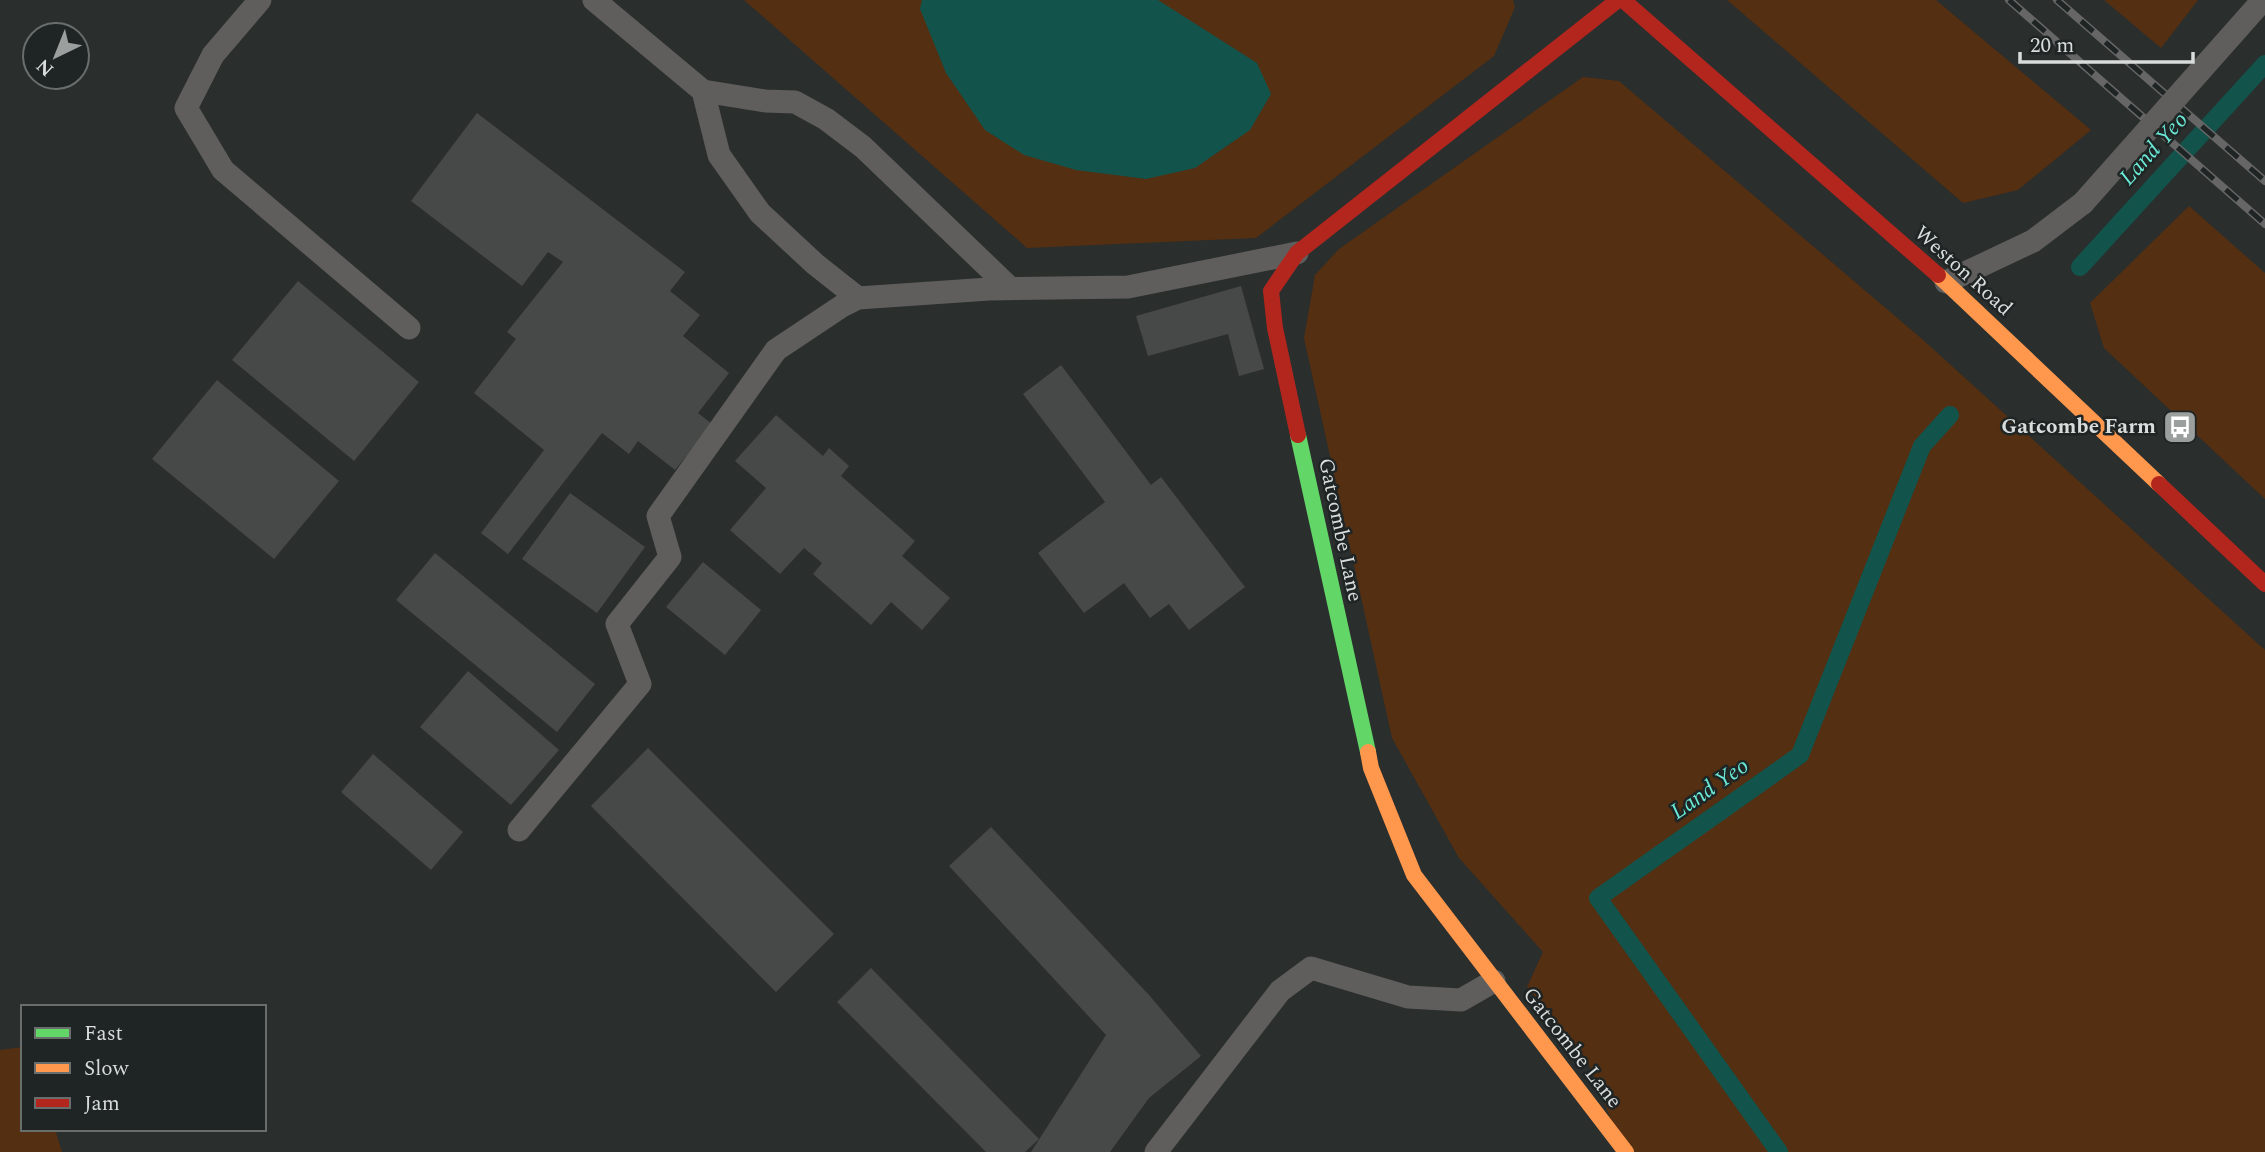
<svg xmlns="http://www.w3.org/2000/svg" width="2265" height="1152" font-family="Spectral,serif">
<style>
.green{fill:#542f12}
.water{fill:#12544c}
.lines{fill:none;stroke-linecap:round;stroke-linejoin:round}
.stream{stroke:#12544c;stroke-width:18}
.building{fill:#464948}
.lane{stroke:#5f5e5d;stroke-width:23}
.fast{stroke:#63d668;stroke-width:16}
.slow{stroke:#ff974d;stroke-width:16}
.jam{stroke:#b3261e;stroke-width:16}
.rail-casing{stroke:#666;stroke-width:8}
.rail{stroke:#1f2524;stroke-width:5;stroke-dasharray:16;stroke-linecap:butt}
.lane-bridge{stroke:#5f5e5d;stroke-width:23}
.labels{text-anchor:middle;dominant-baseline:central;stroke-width:5;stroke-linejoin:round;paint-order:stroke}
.street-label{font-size:21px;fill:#d8dcdb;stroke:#1f2524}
.poi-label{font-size:21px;font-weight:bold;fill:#d8dcdb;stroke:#1f2524;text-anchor:end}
.water-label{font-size:23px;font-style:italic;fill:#6be9d7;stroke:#1f2524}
</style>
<rect width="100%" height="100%" fill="#2a2e2d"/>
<!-- green -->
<g class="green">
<polygon points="744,0 1513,0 1515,7 1494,56 1256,238 1027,248"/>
<polygon points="1727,0 1936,0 2091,130 2018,190 1963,203"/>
<polygon points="2104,0 2198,0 2161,48"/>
<polygon points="1583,77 1619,81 1922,339 2265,650 2265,1152 1624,1152 1587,1060 1527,987 1543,952 1459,858 1392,738 1304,338 1315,275 1339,249"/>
<polygon points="2189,206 2265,273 2265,499 2104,348 2090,303"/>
<polygon points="23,1047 23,1129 55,1129 62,1152 0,1152 0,1050"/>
</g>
<!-- water -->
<polygon class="water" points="922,0 1158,0 1257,63 1271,94 1250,130 1195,168 1146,179 1076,170 1024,155 985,130 946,73 920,9"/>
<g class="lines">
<!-- stream -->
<g class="stream">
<polyline points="2080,267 2265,64"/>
<polyline points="1779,1152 1598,898 1800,755 1922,446 1950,415"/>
</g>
</g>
<!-- building -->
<g class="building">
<polygon points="477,113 685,272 670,291 700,315 683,336 729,373 698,413 712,424 675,470 638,441 629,454 602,433 508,554 481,533 544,450 474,393 516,339 507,332 563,262 548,252 522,286 411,201"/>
<polygon points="298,281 419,382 354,461 232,360"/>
<polygon points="1241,286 1264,369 1239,376 1228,334 1148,356 1136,316"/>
<polygon points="1061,365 1151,485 1161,477 1245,587 1189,630 1169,604 1150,618 1124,583 1084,613 1038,553 1105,502 1023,394"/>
<polygon points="217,380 339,481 274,559 152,459"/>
<polygon points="776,415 823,456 829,448 849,466 841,476 915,541 902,556 950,598 922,630 891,602 871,625 813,574 822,563 804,548 780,574 730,530 766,488 735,461"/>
<polygon points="570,493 645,547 597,613 522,559"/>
<polygon points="435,553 595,684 557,732 396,600"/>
<polygon points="703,562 761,610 725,655 666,607"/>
<polygon points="468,671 559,750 511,805 420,727"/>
<polygon points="648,748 834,934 776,992 591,806"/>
<polygon points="373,754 463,832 431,870 341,792"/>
<polygon points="991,827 1149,995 1201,1056 1149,1098 1110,1152 1031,1152 1106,1035 949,866"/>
<polygon points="871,968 1039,1139 1025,1152 986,1152 837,1002"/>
</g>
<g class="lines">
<!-- lane -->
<g class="lane">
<polyline points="260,0 213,55 186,108 223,170 409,328"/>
<polyline points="594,0 703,91 719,155 760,213 815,264 858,298"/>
<polyline points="703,91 765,101 795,102 826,119 863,147 1010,288"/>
<polyline points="1946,282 2033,241 2083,203"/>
<polyline points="519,830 640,684 617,624 670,557 658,516 776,350 842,306 858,298 989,289 1128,287 1297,253"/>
<polyline points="1156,1152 1280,991 1311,968 1408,997 1461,1000 1494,981"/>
</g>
<!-- fast -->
<polyline class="fast" points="1298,435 1368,752"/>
<!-- slow -->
<g class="slow">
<polyline points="1938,275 2159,484"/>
<polyline points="1368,752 1371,768 1414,875 1626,1152"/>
</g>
<!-- jam -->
<g class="jam">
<polyline points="1623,0 1938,275"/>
<polyline points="1298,435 1275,328 1271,291 1297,253 1618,0"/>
<polyline points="2159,484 2265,584"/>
</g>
<!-- rail casing -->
<g class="rail-casing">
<g id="rail">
<polyline points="2009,0 2265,224"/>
<polyline points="2057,0 2265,181"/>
</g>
</g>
<!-- rail -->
<use href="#rail" class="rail"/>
<!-- lane-bridge -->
<polyline class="lane-bridge" points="2083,203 2263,0"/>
</g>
<!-- icons -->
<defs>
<g id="bus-square" transform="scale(1.75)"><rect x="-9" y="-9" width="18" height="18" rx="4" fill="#9b9f9e" stroke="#1f2524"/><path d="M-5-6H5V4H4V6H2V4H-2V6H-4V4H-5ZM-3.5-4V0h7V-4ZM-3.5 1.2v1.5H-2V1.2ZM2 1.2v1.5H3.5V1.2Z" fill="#fff"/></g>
</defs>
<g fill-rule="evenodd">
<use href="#bus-square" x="2180" y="427"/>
</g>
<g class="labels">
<!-- street labels -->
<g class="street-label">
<text transform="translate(1963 271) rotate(42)">Weston Road</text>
<text transform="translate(1340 530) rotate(78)">Gatcombe Lane</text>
<text transform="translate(1572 1048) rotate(52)">Gatcombe Lane</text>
</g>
<!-- poi labels -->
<g class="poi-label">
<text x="2156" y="427">Gatcombe Farm</text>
</g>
<!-- water labels -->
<g class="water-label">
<text transform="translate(2154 149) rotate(-48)">Land Yeo</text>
<text transform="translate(1710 789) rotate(-35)">Land Yeo</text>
</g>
</g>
<!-- legend -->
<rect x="21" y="1005" width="245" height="126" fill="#1f2524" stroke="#696e6d" stroke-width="2"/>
<rect x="35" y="1028" width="35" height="10" fill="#63d668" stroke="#696e6d" stroke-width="2"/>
<text x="84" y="1040" font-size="21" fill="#d8dcdb">Fast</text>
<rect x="35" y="1063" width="35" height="10" fill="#ff974d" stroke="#696e6d" stroke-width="2"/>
<text x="84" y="1075" font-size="21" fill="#d8dcdb">Slow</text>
<rect x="35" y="1098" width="35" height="10" fill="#b3261e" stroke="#696e6d" stroke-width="2"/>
<text x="84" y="1110" font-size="21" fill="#d8dcdb">Jam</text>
<!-- north arrow -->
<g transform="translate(56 56) rotate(223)"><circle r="33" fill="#1f2524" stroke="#696e6d" stroke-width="2"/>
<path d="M0-5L12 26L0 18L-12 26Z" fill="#9b9f9e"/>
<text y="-10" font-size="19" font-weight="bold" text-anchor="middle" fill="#d8dcdb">N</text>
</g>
<!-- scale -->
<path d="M2020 52v10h173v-10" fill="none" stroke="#d8dcdb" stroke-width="3.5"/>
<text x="2030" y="52" font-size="21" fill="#d8dcdb" stroke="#1f2524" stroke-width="5" paint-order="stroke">20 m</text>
</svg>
